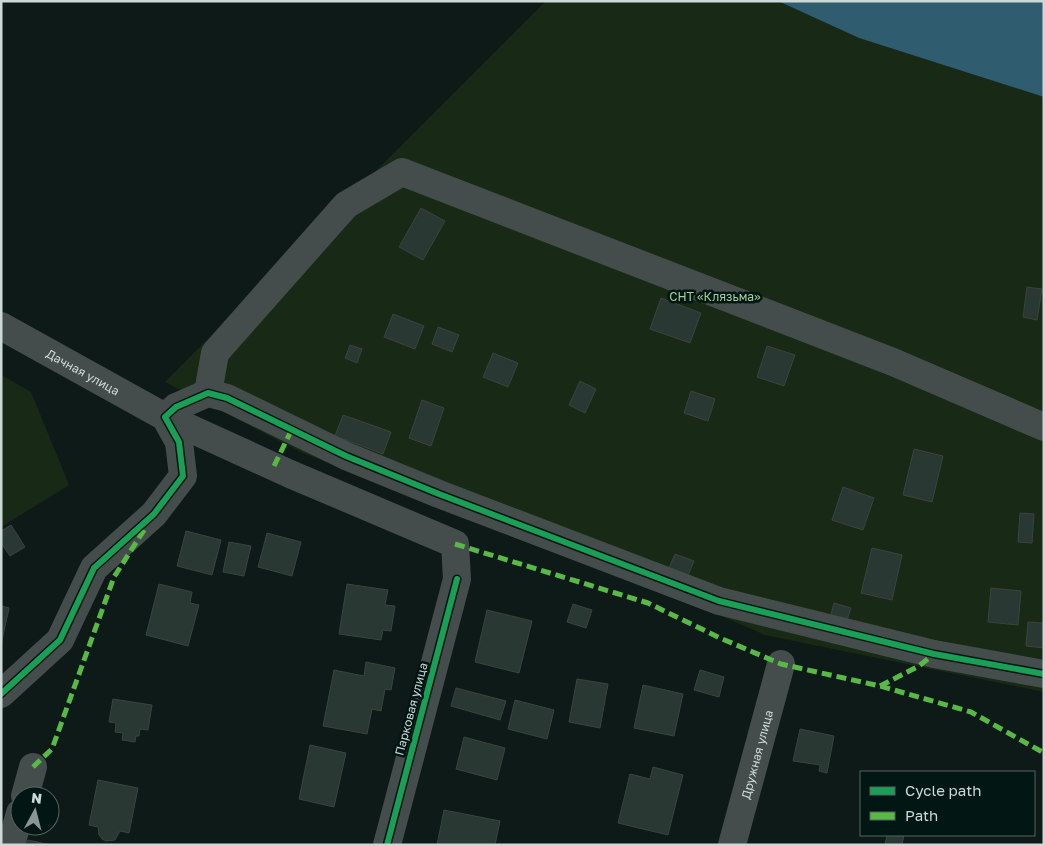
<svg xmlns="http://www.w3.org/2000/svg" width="1045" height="846" font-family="'Golos Text',sans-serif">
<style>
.green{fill:#182a15}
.water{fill:#2f5c6f}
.building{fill:#293833;stroke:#3a4340}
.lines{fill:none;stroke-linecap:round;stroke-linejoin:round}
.minor{stroke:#444d4b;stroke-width:28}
.quiet{stroke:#58b947;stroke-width:5;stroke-dasharray:10 5;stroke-linecap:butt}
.cycleway-casing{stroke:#021613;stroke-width:9}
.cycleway{stroke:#1a9f57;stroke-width:6}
.labels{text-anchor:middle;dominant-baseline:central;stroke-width:5;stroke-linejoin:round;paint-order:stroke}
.park-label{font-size:12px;fill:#a3d298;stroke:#021613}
.street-label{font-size:12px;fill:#ccd9d7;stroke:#021613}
</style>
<rect width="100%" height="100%" fill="#0e1a18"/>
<!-- green -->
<g class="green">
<polygon points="546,1 778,1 859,38 1044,97 1044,692 765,635 659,589 303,453 165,382"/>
<polygon points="1,375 31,392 69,485 1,527"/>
</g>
<!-- water -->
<polygon class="water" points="778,1 1044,1 1044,97 859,38"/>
<!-- building -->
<g class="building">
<polygon points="421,208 445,221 423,260 399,247"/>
<polygon points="1027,287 1042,289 1037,320 1023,317"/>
<polygon points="661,298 701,313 690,343 650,329"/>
<polygon points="393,314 424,326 415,349 384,337"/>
<polygon points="438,327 459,335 452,352 432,344"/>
<polygon points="350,345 362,349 357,363 345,358"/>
<polygon points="767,346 795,355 784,386 757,377"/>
<polygon points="493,353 518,363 508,387 483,377"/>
<polygon points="580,381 596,389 585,413 569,405"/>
<polygon points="691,391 715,399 708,421 684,413"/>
<polygon points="422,400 444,408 431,446 409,438"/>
<polygon points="343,415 391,432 383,454 335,436"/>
<polygon points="914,449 943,456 932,502 903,495"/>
<polygon points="843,487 874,498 863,530 832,520"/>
<polygon points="1020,513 1034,514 1032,543 1018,542"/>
<polygon points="11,525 25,547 10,556 1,543 1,531"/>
<polygon points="186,531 221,540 212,575 177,566"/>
<polygon points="267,533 301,542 292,576 258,567"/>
<polygon points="229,542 251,546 244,576 223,572"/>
<polygon points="872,548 902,555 892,600 861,593"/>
<polygon points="675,554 694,561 688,575 669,568"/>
<polygon points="159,584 192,592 190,603 199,605 188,646 146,635"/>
<polygon points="347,584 388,590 385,605 395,606 391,631 383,630 381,640 339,634"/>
<polygon points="991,588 1021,591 1018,625 988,622"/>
<polygon points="834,603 851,608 846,623 830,618"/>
<polygon points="573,604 592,610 586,628 567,622"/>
<polygon points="1,606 9,608 1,645"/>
<polygon points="487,610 532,621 519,673 475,662"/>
<polygon points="1028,622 1044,623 1044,648 1026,646"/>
<polygon points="366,662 395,668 391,690 385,689 381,711 372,709 367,734 323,726 334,670 364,676"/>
<polygon points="700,670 724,677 719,697 694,690"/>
<polygon points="577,679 608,684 600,728 569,722"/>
<polygon points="643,685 683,694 674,736 634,728"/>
<polygon points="456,688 506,701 500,720 451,706"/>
<polygon points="113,699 152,705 148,730 140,729 139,736 136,736 135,742 122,740 123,733 115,732 116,723 109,722"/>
<polygon points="515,700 554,710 547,739 508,729"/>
<polygon points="800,729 834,736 827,773 819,771 820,765 793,761"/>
<polygon points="464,737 505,748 497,780 456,769"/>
<polygon points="310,745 346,753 334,807 299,799"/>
<polygon points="653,767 683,775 668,835 618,823 630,774 650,779"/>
<polygon points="98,780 138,788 129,833 120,831 115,840 106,841 102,839 99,835 98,827 89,825"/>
<polygon points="444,810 500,821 495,845 437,845"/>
<polygon points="887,835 904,835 902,845 885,845"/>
<polygon points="28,840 51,845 26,845"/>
</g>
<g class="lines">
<!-- minor -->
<g class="minor">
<path id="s1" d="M1 326 165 417 290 474 455 544 457 579 387 845"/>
<polyline points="208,393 215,353 346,205 402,172 893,362 1044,427"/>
<polyline points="165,417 176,407 208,393 227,398 346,456 439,494 719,601 934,654 1044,674"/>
<polyline points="1,694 60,640 94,568 154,514 183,476 179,442 165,417"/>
<polyline points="25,796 33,767"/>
<polyline points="11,845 20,813"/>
<path id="s2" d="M732 845 781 664"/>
</g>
<!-- quiet -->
<g class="quiet">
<polyline points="274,466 292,429"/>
<polyline points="455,544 648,603 720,638 781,664 880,686 971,712 1044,753"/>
<polyline points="880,686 919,666 934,654"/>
<polyline points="33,767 52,749 114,577 146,527"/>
</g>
<!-- cycleway casing -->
<g class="cycleway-casing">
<g id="cycleway">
<polyline points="1,694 60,640 94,568 154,514 183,476 179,442 165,417 176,407 208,393 227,398 346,456 439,494 719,601 934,654 1044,674"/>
<polyline points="387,845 457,579"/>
</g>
</g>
<!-- cycleway -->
<use href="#cycleway" class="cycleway"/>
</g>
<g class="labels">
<!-- park labels -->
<g class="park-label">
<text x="715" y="296">СНТ «Клязьма»</text>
</g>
<!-- street labels -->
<g class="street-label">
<text stroke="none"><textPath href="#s1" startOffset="94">Дачная улица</textPath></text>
<text transform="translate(411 709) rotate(-75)">Парковая улица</text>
<text stroke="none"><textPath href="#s2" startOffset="94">Дружная улица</textPath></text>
</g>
</g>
<!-- border -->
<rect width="1045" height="846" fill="none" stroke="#ccd9d7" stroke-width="5"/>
<!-- legend -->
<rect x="860" y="771" width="175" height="65" fill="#021613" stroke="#536461"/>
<rect x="870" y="787" width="25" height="8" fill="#1a9f57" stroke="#536461"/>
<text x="905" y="796" font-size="15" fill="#ccd9d7">Cycle path</text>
<rect x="870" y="812" width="25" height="8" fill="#58b947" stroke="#536461"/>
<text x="905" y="821" font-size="15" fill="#ccd9d7">Path</text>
<!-- north arrow -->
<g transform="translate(35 811) rotate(7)"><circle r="24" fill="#021613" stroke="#536461"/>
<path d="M0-4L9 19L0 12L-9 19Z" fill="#8a9694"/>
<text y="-8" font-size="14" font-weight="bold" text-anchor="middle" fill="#ccd9d7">N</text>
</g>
</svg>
